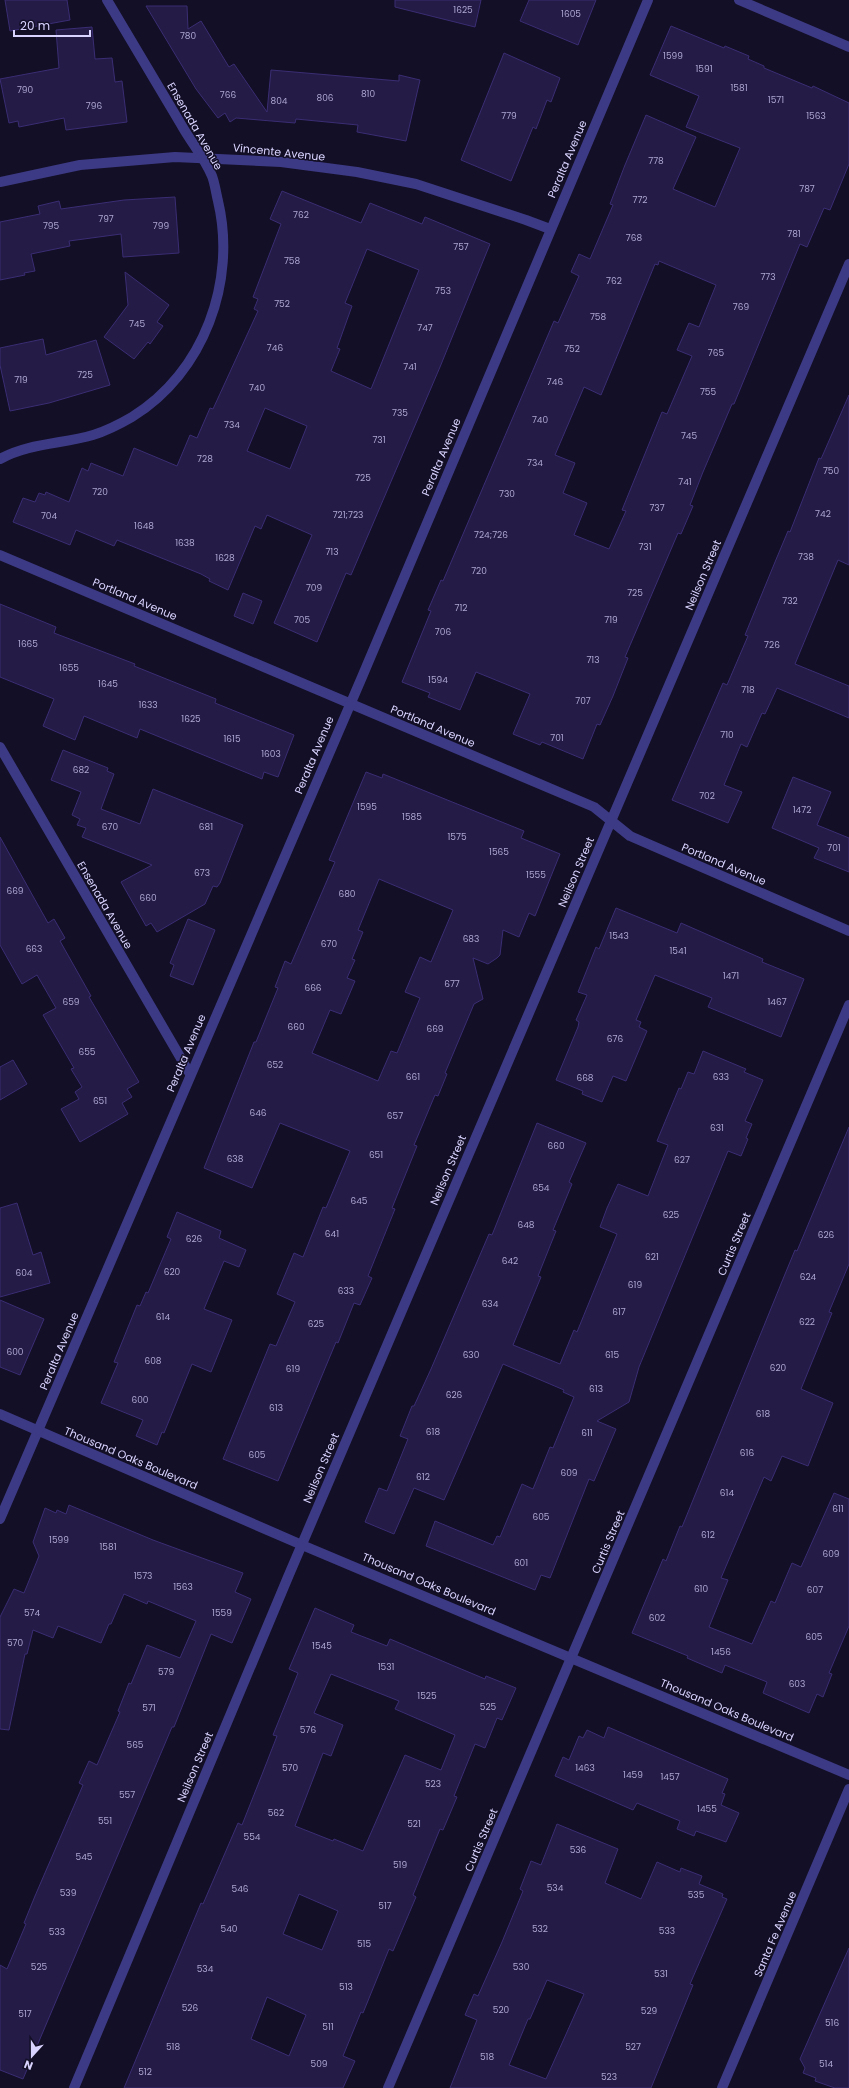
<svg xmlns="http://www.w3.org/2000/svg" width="849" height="2088" font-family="Poppins,sans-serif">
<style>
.building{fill:#241b47;stroke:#3b2d73;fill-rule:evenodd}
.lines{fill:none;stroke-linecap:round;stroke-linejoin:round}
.minor{stroke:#3d3a85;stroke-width:10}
.tertiary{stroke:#3d3a85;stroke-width:10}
.labels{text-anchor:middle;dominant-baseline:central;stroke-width:3;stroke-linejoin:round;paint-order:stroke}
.number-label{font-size:9px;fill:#aca6d1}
.street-label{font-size:11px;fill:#d9d4ff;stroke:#130f26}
</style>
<rect width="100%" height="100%" fill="#130f26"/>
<!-- building -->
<g class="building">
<polygon points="5,0 67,0 70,20 10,31"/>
<polygon points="395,0 481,0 475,27 395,7"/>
<polygon points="529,0 596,0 578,45 520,21"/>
<polygon points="146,6 187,6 188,29 201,21 229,67 234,64 267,112 271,70 399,81 399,75 420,80 406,141 357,132 358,125 296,119 295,123 236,118 230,122 225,113 218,118 196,89"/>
<path d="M671 26 724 48 725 46 749 56 748 59 764 66V68L812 88 813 86 849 103V164L830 210 824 208 807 247 800 244 734 404H732L703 472 690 505 693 506 681 534 678 533 625 657 628 658 613 696 600 725 597 724 583 759 542 742 540 745 513 734 530 694 476 672 460 710 428 697 430 693 402 682 431 611 428 610 441 580 443 581 554 321 558 323 579 276 571 272 579 254 590 259 613 205 610 204 625 165 646 115 696 137 673 189 715 207 740 148 686 127 699 96 650 75ZM659 261 716 285 699 327 689 323 677 350 692 356 667 414 662 412 622 510 626 511 609 549 574 535 587 503 563 493 575 463 555 455 584 387 601 395 655 264 658 265Z"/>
<polygon points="92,27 95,59 112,58 115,82 122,81 127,122 66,130 64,118 19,127 18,121 9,123 0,79 59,68 56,30"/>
<polygon points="504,53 560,78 551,102 547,100 536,129 533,127 511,181 461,160"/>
<path d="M282 191 361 223 370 203 422 224 425 217 490 244 440 367 351 575 346 573 317 642 274 623 312 535 267 515 261 529 255 526 228 590 209 581 210 579 201 574 117 540 114 546 76 530 70 545 13 522 23 498 35 502 39 493 45 495 46 492 69 502 82 468 88 471 91 463 123 476 134 448 177 466 190 435 197 438 210 408 213 409 258 311 254 309 258 299 253 297 281 224 270 219ZM367 249 419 270 371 389 331 371 340 349 337 348 352 306 345 303ZM265 408 307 426 290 469 247 451Z"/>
<polygon points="175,197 179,253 123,257 121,234 69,241 70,246 31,254 35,271 24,273 25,275 0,280 0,222 40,214 38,206 59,201 61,209 124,200"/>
<polygon points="125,272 169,305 157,322 163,326 150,344 148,342 134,359 104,337 128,305"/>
<polygon points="43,339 46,355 96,340 110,385 49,403 10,411 0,365 0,348"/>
<polygon points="849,395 849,565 838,560 795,664 849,686 849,718 777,688 765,714 762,713 747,747 741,744 724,785 742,792 728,823 672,800 723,683 727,685 748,636 745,635 775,562 788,531 790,532 819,458 821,459"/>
<polygon points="243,593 262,601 253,624 234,616"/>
<polygon points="0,604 56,627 54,633 135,664 134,666 216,699 215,703 294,735 278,777 264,772 262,779 140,729 137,738 84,716 75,740 43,726 54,699 0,677"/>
<polygon points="63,750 108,768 107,771 114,774 101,809 140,824 153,789 243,825 220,883 217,887 213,886 205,904 157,932 151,923 146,926 121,882 152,865 82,837 86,828 77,825 80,819 72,815 81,792 51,780"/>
<path d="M366 772 382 778 383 774 524 831 521 838 560 854 535 916 529 913 519 937 503 930 500 955 497 958 488 964 473 958 483 999 474 1004 445 1073 447 1074 438 1096 435 1095 414 1145 417 1146 392 1208 395 1209 368 1276 372 1278 360 1305 354 1303 338 1343 336 1342 278 1481 223 1459 270 1344 276 1346 295 1302 277 1294 294 1253 303 1257 323 1207 326 1208 350 1151 280 1123 252 1188 204 1168 254 1042H256L278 988 275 987 285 961 291 964 335 862 329 860ZM379 879 453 910 431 962 420 957 405 992 420 998 397 1053 391 1051 378 1081 312 1053 330 1010 341 1014 355 981 347 978 355 960 352 959 363 932 358 930Z"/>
<polygon points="793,777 831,792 817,825 849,838 849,872 814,858 819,848 772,828"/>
<polygon points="0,837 48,923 54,919 65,938 60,941 91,996 89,997 139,1082 127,1089 132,1097 122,1103 128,1114 80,1142 61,1109 79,1099 75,1092 82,1087 71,1069 74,1068 43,1015 56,1008 37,975 22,984 0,945"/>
<polygon points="616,908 677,933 681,923 763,959 762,962 804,979 781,1037 708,1007 712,998 655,975 636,1020 641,1022 639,1027 647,1031 626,1081 613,1076 602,1102 582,1094 583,1091 556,1080 578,1027 579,1022 576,1020 587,995 578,992 596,947 599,949"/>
<polygon points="188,919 215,930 193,985 170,976 174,965 170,963"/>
<polygon points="703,1051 746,1069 744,1072 763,1080 745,1121 752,1124 746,1138 748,1139 741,1156 728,1151 639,1367 629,1402 597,1421 616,1429 594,1481 589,1479 550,1578 541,1575 535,1590 426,1546 435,1521 493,1545 497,1536 500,1537 522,1484 533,1489 550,1447 553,1448 574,1397 563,1392 564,1390 503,1364 444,1500 414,1488 394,1534 365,1522 379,1488 387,1491 408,1439 400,1436 412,1406 414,1406 431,1369 489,1234 492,1235 537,1123 586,1143 569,1182 572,1184 553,1230 556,1231 538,1276 541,1277 513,1345 560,1364 574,1330 577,1332 617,1234 600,1227 607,1208 618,1184 648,1196 668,1145 657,1141 679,1088 681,1089 688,1072 694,1074"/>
<polygon points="13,1060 27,1084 0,1100 0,1067"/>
<polygon points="849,1127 849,1264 829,1312 832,1313 801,1389 833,1403 808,1466 782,1456 771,1481 764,1477 721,1578 728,1580 709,1627 752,1644 771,1601 775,1603 792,1563 801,1567 834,1493 849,1499 849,1626 829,1673 832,1674 823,1697 817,1694 809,1713 763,1693 767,1682 725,1665 722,1673 687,1658 688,1656 632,1633 663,1559 666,1561 680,1526 682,1527 783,1279 795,1250 797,1251"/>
<polygon points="17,1203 33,1255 41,1252 50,1283 0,1297 0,1208"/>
<polygon points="177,1212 221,1231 219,1238 246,1250 239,1267 224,1261 204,1309 232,1320 211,1372 192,1364 164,1433 162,1432 157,1445 136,1436 143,1420 101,1403 118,1363 114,1362 137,1305 140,1306 146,1292 148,1293 171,1239 167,1237"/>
<polygon points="0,1300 44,1319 20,1375 0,1367"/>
<polygon points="69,1505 153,1540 243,1573 235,1592 251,1599 232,1643 211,1634 174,1727 172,1727 23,2079 0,2070 0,1965 7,1969 26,1924 24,1923 35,1896 83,1785 79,1783 89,1761 97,1765 120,1712 118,1711 129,1683 131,1684 147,1645 180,1658 196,1621 148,1601 147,1604 124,1594 111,1624 109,1624 101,1643 58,1626 53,1638 33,1630 27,1654 25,1654 9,1730 0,1729 0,1617 14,1589 24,1593 39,1556 33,1542 45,1508 56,1513 57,1510 66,1514"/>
<path d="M315 1608 354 1625 351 1632 387 1646 390 1639 485 1679 486 1676 516 1688 502 1720 497 1718 485 1748 475 1744 454 1796 457 1797 443 1830 440 1829 413 1895 416 1897 393 1951 389 1949 363 2013 361 2012 343 2056 355 2061 343 2088H124L201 1903 203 1904 238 1823 242 1825 263 1772 277 1736 273 1735 298 1673 289 1669ZM331 1674 399 1701 395 1709 455 1735 441 1770 405 1755 363 1851 334 1839 333 1841 295 1826 323 1753 331 1756 343 1725 314 1713ZM299 1894 338 1911 322 1950 283 1934ZM267 1997 306 2015 289 2056 251 2039Z"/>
<polygon points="608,1727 728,1779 722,1793 725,1794 721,1805 739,1813 726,1842 696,1831 694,1836 677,1829 680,1821 637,1803 633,1810 555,1776 563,1757 569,1760 579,1736 583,1738 587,1730 604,1738"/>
<path d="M557 1824 618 1849 605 1883 641 1899 657 1862 680 1872 681 1868 702 1876 699 1884 723 1894 722 1897 727 1899 690 1984 693 1985 651 2088H450L477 2020 465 2015 474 1994 478 1996 502 1942 523 1891 520 1889 531 1861 541 1865ZM547 1980 584 1994 546 2079 509 2065 528 2019H530Z"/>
<polygon points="849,1948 849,2088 835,2088 815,2081 816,2078 803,2073 805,2068 800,2059"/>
</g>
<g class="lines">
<!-- minor -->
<g class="minor">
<polyline points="739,0 849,47"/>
<polyline points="0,182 80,165 175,157 281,162 357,172 416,184 526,220 550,229"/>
<path d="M0 459C29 443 62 444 93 435 106 431 120 424 132 417 204 373 237 281 218 201 216 193 215 184 212 176 205 159 191 142 182 126 157 84 132 42 107 0"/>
<polyline points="0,555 594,807 630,836 849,931"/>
<polyline points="0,747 190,1074"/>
<polyline points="0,1414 302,1545 849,1775"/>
<polyline points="0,1519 362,677 648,0"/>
<polyline points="74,2088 288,1577 849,264"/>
<polyline points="388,2088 849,1005"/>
</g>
<!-- tertiary -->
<polyline class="tertiary" points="722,2088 849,1789"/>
</g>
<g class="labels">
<!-- number labels -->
<g class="number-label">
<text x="463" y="10">1625</text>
<text x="571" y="14">1605</text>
<text x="188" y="36">780</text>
<text x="673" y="56">1599</text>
<text x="704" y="69">1591</text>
<text x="739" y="88">1581</text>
<text x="25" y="90">790</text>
<text x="368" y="94">810</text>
<text x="228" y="95">766</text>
<text x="325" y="98">806</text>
<text x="776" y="100">1571</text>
<text x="279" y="101">804</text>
<text x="94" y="106">796</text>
<text x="509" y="116">779</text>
<text x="816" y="116">1563</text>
<text x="656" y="161">778</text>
<text x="807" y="189">787</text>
<text x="640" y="200">772</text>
<text x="301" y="215">762</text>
<text x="106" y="219">797</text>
<text x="51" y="226">795</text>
<text x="161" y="226">799</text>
<text x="794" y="234">781</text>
<text x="634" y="238">768</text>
<text x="461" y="247">757</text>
<text x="292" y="261">758</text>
<text x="768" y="277">773</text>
<text x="614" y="281">762</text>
<text x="443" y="291">753</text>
<text x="282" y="304">752</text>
<text x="741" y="307">769</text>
<text x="598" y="317">758</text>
<text x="137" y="324">745</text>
<text x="425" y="328">747</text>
<text x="275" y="348">746</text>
<text x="572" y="349">752</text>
<text x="716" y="353">765</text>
<text x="410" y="367">741</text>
<text x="85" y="375">725</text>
<text x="21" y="380">719</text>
<text x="555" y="382">746</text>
<text x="257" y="388">740</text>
<text x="708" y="392">755</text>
<text x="400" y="413">735</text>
<text x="540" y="420">740</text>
<text x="232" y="425">734</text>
<text x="689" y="436">745</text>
<text x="379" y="440">731</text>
<text x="205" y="459">728</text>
<text x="535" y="463">734</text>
<text x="831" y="471">750</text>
<text x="363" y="478">725</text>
<text x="685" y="482">741</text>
<text x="100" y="492">720</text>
<text x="507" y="494">730</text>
<text x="657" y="508">737</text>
<text x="823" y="514">742</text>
<text x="348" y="515">721;723</text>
<text x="49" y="516">704</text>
<text x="144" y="526">1648</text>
<text x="491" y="535">724;726</text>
<text x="185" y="543">1638</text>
<text x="645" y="547">731</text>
<text x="332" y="552">713</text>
<text x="806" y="557">738</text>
<text x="225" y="558">1628</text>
<text x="479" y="571">720</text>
<text x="314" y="588">709</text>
<text x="635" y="593">725</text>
<text x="790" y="601">732</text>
<text x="461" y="608">712</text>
<text x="302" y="620">705</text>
<text x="611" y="620">719</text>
<text x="443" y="632">706</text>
<text x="28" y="644">1665</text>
<text x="772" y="645">726</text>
<text x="593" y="660">713</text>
<text x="69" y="668">1655</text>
<text x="438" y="680">1594</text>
<text x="108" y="684">1645</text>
<text x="748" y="690">718</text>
<text x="583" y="701">707</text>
<text x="148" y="705">1633</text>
<text x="191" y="719">1625</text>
<text x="727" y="735">710</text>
<text x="557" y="738">701</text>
<text x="232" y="739">1615</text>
<text x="271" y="754">1603</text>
<text x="81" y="770">682</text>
<text x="707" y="796">702</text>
<text x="367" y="807">1595</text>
<text x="802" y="810">1472</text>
<text x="412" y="817">1585</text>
<text x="110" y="827">670</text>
<text x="206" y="827">681</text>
<text x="457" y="837">1575</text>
<text x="834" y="848">701</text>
<text x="499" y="852">1565</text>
<text x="202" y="873">673</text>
<text x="536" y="875">1555</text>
<text x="15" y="891">669</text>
<text x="347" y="894">680</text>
<text x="148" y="898">660</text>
<text x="619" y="936">1543</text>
<text x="471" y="939">683</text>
<text x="329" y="944">670</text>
<text x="34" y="949">663</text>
<text x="678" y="951">1541</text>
<text x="731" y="976">1471</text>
<text x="452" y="984">677</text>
<text x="313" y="988">666</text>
<text x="71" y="1002">659</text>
<text x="777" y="1002">1467</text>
<text x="296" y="1027">660</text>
<text x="435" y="1029">669</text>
<text x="615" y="1039">676</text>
<text x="87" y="1052">655</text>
<text x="275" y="1065">652</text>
<text x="413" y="1077">661</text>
<text x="721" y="1077">633</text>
<text x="585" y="1078">668</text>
<text x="100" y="1101">651</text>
<text x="258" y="1113">646</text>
<text x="395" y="1116">657</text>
<text x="717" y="1128">631</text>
<text x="556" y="1146">660</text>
<text x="376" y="1155">651</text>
<text x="235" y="1159">638</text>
<text x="682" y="1160">627</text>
<text x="541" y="1188">654</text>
<text x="359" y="1201">645</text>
<text x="671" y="1215">625</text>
<text x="526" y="1225">648</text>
<text x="332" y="1234">641</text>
<text x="826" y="1235">626</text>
<text x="194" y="1239">626</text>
<text x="652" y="1257">621</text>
<text x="510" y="1261">642</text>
<text x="172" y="1272">620</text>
<text x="24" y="1273">604</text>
<text x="808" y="1277">624</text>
<text x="635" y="1285">619</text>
<text x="346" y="1291">633</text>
<text x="490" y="1304">634</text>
<text x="619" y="1312">617</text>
<text x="163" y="1317">614</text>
<text x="807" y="1322">622</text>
<text x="316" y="1324">625</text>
<text x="15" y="1352">600</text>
<text x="471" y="1355">630</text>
<text x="612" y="1355">615</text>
<text x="153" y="1361">608</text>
<text x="778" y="1368">620</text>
<text x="293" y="1369">619</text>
<text x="596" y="1389">613</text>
<text x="454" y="1395">626</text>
<text x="140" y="1400">600</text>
<text x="276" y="1408">613</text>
<text x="763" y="1414">618</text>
<text x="433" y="1432">618</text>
<text x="587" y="1433">611</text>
<text x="747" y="1453">616</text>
<text x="257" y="1455">605</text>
<text x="569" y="1473">609</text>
<text x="423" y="1477">612</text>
<text x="727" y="1493">614</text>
<text x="838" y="1509">611</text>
<text x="541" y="1517">605</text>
<text x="708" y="1535">612</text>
<text x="59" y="1540">1599</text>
<text x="108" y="1547">1581</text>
<text x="831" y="1554">609</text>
<text x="521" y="1563">601</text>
<text x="143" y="1576">1573</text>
<text x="183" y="1587">1563</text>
<text x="701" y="1589">610</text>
<text x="815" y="1590">607</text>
<text x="32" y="1613">574</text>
<text x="222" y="1613">1559</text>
<text x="657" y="1618">602</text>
<text x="814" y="1637">605</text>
<text x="15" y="1643">570</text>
<text x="322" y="1646">1545</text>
<text x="721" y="1652">1456</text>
<text x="386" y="1667">1531</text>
<text x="166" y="1672">579</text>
<text x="797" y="1684">603</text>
<text x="427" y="1696">1525</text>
<text x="488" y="1707">525</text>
<text x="149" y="1708">571</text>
<text x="308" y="1730">576</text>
<text x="135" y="1745">565</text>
<text x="290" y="1768">570</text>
<text x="585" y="1768">1463</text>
<text x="633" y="1775">1459</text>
<text x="670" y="1777">1457</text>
<text x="433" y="1784">523</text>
<text x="127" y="1795">557</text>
<text x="707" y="1809">1455</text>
<text x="276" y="1813">562</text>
<text x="105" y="1821">551</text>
<text x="414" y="1824">521</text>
<text x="252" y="1837">554</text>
<text x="578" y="1850">536</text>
<text x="84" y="1857">545</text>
<text x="400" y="1865">519</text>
<text x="555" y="1888">534</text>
<text x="240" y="1889">546</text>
<text x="68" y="1893">539</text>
<text x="696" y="1895">535</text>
<text x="385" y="1906">517</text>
<text x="229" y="1929">540</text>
<text x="540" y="1929">532</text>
<text x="667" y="1931">533</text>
<text x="57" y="1932">533</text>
<text x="364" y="1944">515</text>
<text x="39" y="1967">525</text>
<text x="521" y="1967">530</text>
<text x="205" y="1969">534</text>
<text x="661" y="1974">531</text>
<text x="346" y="1987">513</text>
<text x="190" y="2008">526</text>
<text x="501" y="2010">520</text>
<text x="649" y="2011">529</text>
<text x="25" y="2014">517</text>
<text x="832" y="2023">516</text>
<text x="328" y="2027">511</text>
<text x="173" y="2047">518</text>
<text x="633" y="2047">527</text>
<text x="487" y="2057">518</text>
<text x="319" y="2064">509</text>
<text x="826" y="2064">514</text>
<text x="145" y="2072">512</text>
<text x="609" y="2077">523</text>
</g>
<!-- street labels -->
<g class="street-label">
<text transform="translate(195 126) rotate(60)">Ensenada Avenue</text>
<text transform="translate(279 152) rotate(6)">Vincente Avenue</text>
<text transform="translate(567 159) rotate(-67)">Peralta Avenue</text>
<text transform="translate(441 457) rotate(-67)">Peralta Avenue</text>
<text transform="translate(703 575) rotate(-67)">Neilson Street</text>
<text transform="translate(135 599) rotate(23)">Portland Avenue</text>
<text transform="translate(433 726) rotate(23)">Portland Avenue</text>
<text transform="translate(314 755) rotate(-67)">Peralta Avenue</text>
<text transform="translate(724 864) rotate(23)">Portland Avenue</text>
<text transform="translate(576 872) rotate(-67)">Neilson Street</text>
<text transform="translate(105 905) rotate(60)">Ensenada Avenue</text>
<text transform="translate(186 1053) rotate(-67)">Peralta Avenue</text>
<text transform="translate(448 1170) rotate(-67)">Neilson Street</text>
<text transform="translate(734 1244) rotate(-67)">Curtis Street</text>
<text transform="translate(59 1351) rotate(-67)">Peralta Avenue</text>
<text transform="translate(131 1458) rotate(23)">Thousand Oaks Boulevard</text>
<text transform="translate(321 1468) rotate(-67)">Neilson Street</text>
<text transform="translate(608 1542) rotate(-67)">Curtis Street</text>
<text transform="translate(429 1584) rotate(23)">Thousand Oaks Boulevard</text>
<text transform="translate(727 1710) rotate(23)">Thousand Oaks Boulevard</text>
<text transform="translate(195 1767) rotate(-67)">Neilson Street</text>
<text transform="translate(481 1840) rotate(-67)">Curtis Street</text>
<text transform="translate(775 1934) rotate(-67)">Santa Fe Avenue</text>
</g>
</g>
<!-- north arrow -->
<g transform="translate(32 2056) rotate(201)" stroke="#130f26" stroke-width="3" paint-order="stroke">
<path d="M0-3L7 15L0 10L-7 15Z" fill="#d9d4ff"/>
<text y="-6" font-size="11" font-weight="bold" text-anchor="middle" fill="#d9d4ff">N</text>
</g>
<!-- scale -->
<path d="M14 30v6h76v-6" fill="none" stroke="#d9d4ff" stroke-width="2"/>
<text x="20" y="30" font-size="12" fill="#d9d4ff" stroke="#130f26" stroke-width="3" paint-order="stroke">20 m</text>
</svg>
